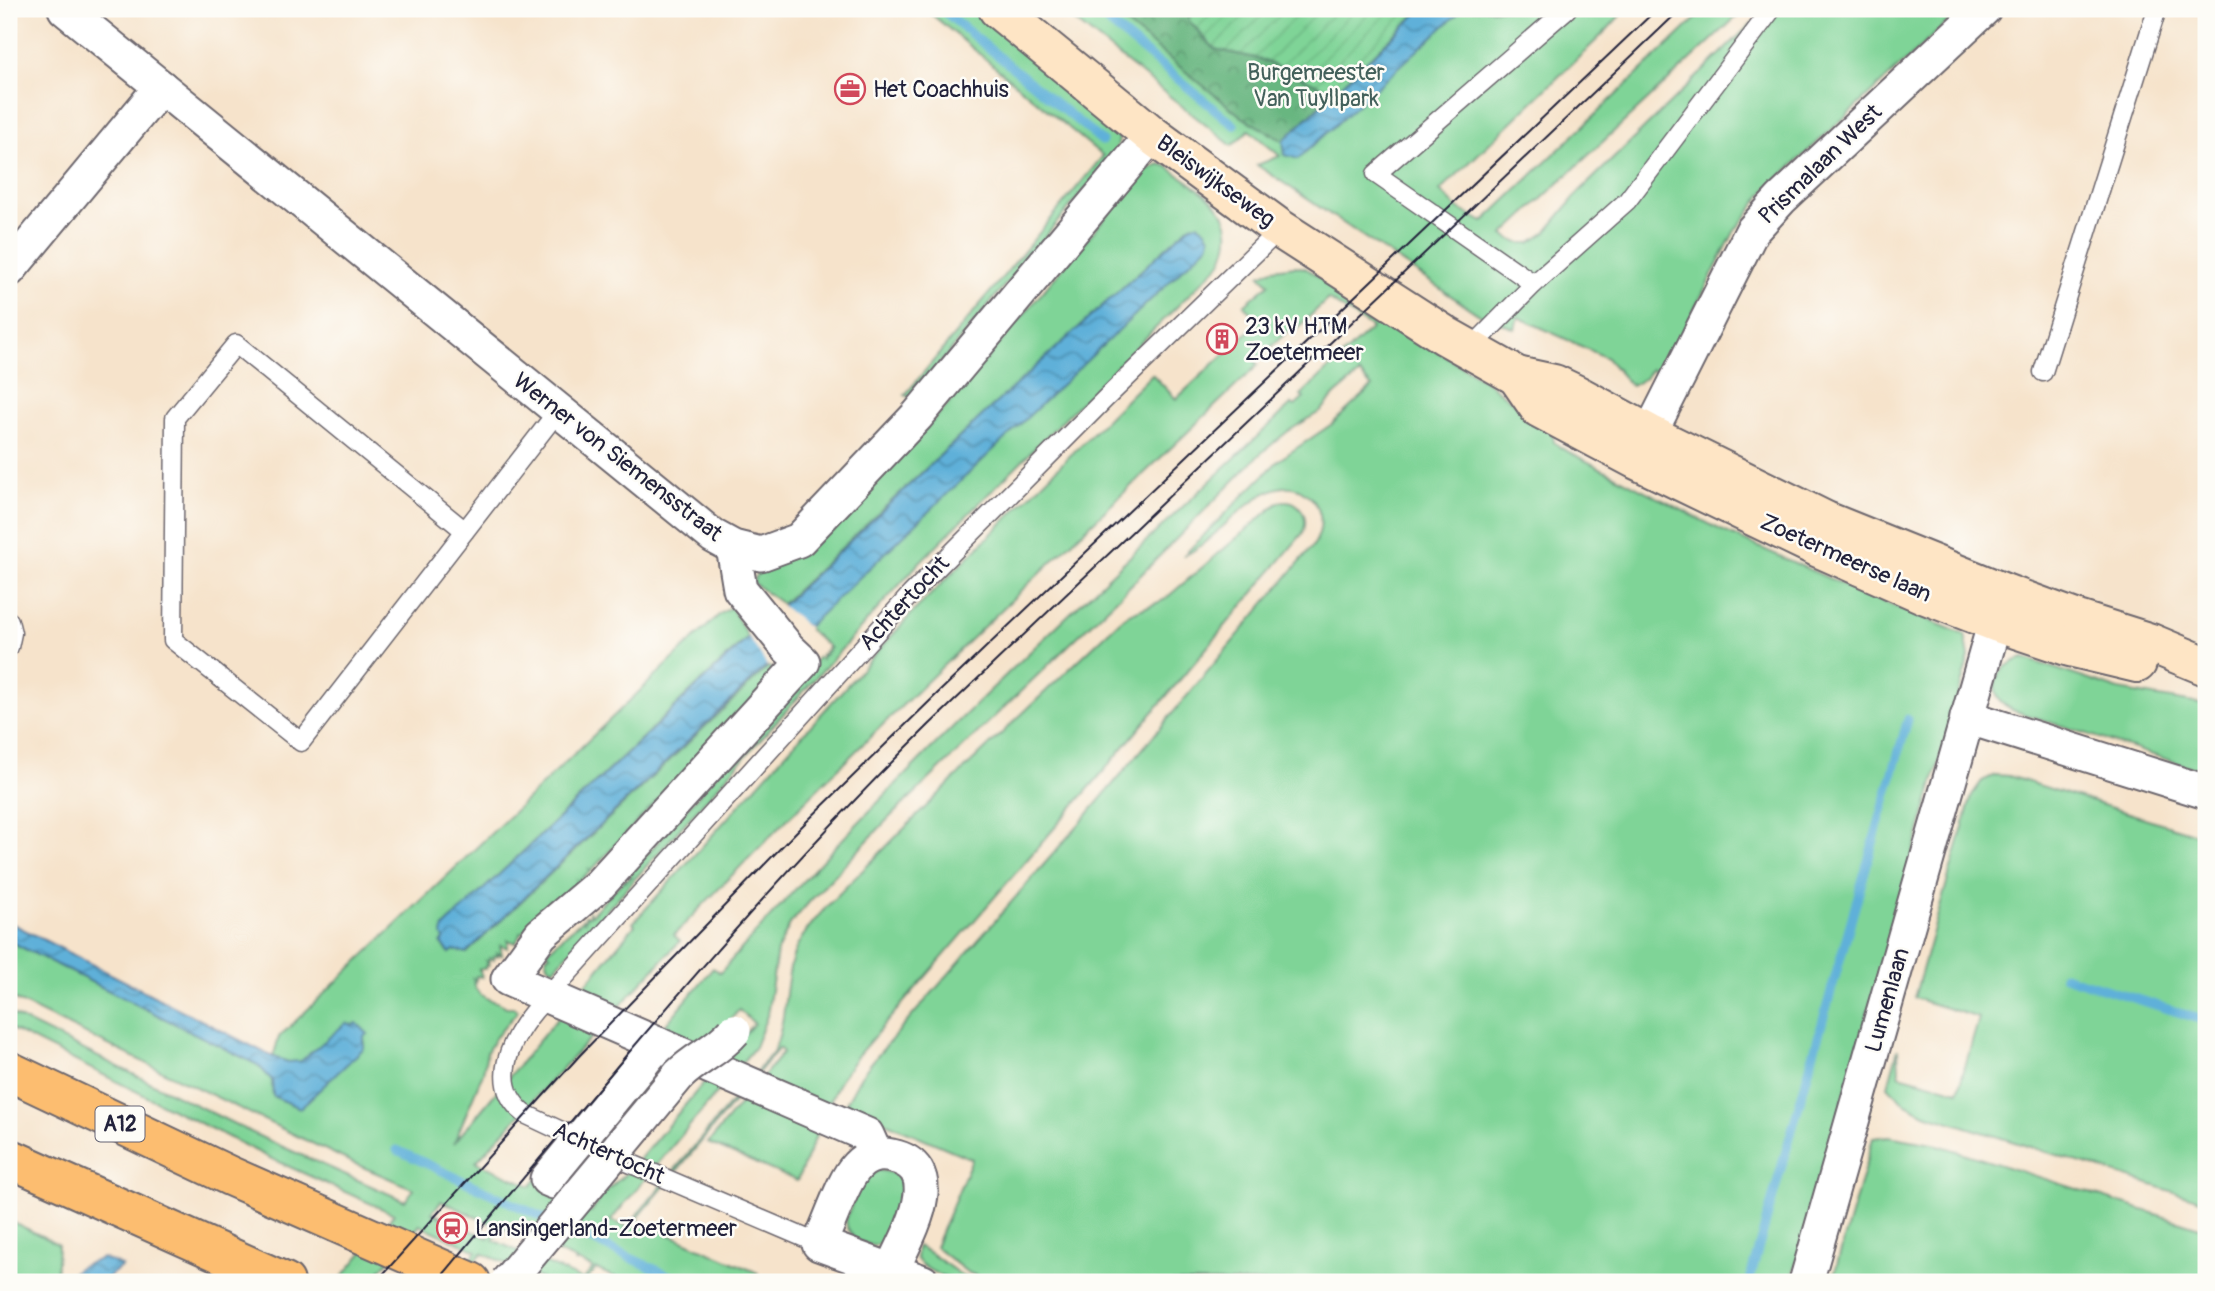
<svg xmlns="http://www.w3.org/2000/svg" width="2215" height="1291" font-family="Pangolin,sans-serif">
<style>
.green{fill:#7fd497;stroke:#507b69;stroke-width:2;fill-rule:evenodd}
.forest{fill:url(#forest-crowns);stroke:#446c5e;stroke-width:2}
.garden{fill:url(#garden-furrows);stroke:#507b69;stroke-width:2}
.water{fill:url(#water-waves);stroke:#40698a;stroke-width:2}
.pier{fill:#f6e3cb}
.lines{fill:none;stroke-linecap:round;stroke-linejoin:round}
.stream{stroke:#5eb0d9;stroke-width:9}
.lane-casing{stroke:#6c666d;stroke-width:21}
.street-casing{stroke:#6c666d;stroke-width:37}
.secondary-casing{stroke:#6c666d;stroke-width:42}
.highway-casing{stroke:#6c666d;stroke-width:42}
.lane{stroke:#fff;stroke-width:18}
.street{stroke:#fff;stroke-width:33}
.secondary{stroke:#fee5c5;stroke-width:38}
.highway{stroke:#fcbd6f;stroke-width:38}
.tram{stroke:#22223b;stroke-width:2}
.street-bridge-casing{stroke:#6c666d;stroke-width:37;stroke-linecap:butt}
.street-bridge{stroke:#fff;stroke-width:33}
.labels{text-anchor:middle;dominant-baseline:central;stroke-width:5;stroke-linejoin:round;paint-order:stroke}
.shield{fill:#fdfcf7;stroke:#646373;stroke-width:2}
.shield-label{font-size:21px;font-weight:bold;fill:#22223b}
.park-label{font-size:23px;fill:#43605b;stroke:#fdfcf7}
.poi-label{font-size:23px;fill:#22223b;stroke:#fdfcf7;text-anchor:start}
.street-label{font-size:23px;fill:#22223b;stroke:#fdfcf7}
</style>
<defs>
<pattern id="forest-crowns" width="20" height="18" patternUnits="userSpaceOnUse" patternTransform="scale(1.75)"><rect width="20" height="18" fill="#67b680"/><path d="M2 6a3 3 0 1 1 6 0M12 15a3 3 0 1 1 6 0" fill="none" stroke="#54946a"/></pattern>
<pattern id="garden-furrows" width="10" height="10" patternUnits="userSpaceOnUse" patternTransform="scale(1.75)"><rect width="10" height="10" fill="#7fd497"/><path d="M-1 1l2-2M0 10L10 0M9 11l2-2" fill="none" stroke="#6db683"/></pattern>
<pattern id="water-waves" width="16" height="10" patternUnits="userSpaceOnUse" patternTransform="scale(1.75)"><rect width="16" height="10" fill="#5eb0d9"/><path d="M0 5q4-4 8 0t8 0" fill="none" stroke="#4d8fb1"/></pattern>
</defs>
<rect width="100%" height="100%" fill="#fdfcf7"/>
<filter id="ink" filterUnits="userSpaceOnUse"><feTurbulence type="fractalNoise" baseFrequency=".0143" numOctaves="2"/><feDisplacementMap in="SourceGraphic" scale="14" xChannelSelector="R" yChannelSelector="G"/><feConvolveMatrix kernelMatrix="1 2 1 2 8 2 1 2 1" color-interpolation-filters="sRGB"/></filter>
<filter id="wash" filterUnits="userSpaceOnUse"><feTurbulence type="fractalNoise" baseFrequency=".00686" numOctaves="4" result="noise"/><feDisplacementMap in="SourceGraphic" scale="28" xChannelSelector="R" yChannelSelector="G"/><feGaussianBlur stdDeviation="1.57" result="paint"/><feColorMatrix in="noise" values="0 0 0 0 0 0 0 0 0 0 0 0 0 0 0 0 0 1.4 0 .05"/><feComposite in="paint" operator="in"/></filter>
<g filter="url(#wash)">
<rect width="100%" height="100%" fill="#f6e3cb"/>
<!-- green -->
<g class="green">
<path d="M925 9H974L1118 129C1121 142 1117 149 1109 160L911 398 905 395 1103 156Z"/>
<polygon points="1060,9 1626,9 1605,32 1440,191 1456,207 1483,222 1706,9 1745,9 1503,235 1518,243 1530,243 1545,233 1579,192 1753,22 1781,9 1962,9 1766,190 1734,232 1661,375 1651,369 1645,378 1631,386 1607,358 1518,317 1515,329 1478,314 1257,165 1280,156 1249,130 1232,146"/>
<path d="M1159 164 1167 166C1204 195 1247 211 1220 264L920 562 553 970 548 965 546 956 550 955 547 951 582 920 584 921 583 919H586L585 916H589V912L591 915 624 880 626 882 625 879H629V876L631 877V873H634L632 872 818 657 821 659V655L824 656 822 654H826L824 651H828L827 648H830L808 629V626L1208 245 1210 238 1198 224 1191 225 985 413 782 604 753 583 759 568 894 463 957 394 1144 171Z"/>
<path d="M1295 266 1305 268 1484 380 1552 431 1554 442 1561 448 1719 529 1855 590 1965 635 1969 657 1791 1282H992L967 1272 935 1247 972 1159 845 1105 861 1076 872 1062 1087 815 1313 546C1319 537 1322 526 1320 515 1318 506 1313 498 1305 493 1268 464 1215 545 1183 556L1279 460 1332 424 1372 387 1360 374 1335 395 1321 411 1287 432 1259 455 1123 593 889 818 811 900 790 924 777 951 767 1016 755 1047 611 1220 627 1227 773 1052C790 1017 781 971 801 939 819 910 859 875 883 850 960 771 1040 697 1120 621L1129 614 1164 600 1279 502C1298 497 1310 515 1303 533L1096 780 858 1055 840 1080 827 1108 761 1079 783 1052 779 1048 636 1220 758 1273 754 1282H626L596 1269 586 1281 588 1282H548L482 1253 458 1282H451L477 1251 420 1225 370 1282H338L394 1214 272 1159 9 1028V1013L265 1139 405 1201 414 1189 351 1162 9 997V941L258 1065 272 1080 273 1096 300 1108 365 1043 363 1036 313 1052 301 1062H288L273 1057 279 1037 720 614 731 607 748 637 444 927V940L441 944 450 953 453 950 467 953 769 666 775 675 591 871 589 870 590 872 579 881 577 880 578 882 553 903 550 901 551 904 546 910 541 908 542 914 536 917 534 916 535 918 522 933 520 932 521 933 516 943 508 940V948L500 945 502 955 497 953 498 956H494V960L489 958V962L486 961 489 966H485L486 969H479L482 977 476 976V980L473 979C475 982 474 986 476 989 483 1001 498 1000 506 1007H513L518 1011 495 1038 487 1052 483 1073 454 1143 635 925 633 923 914 611 1152 374 1176 399 1259 322 1244 305 1269 284 1260 275 1273 269ZM1328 299 1372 328 1301 395 1304 398 1295 406 1292 404C1097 588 897 770 720 973L713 968 531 1186 476 1162 680 941 674 935C862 739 1061 553 1258 365L1255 362 1292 327 1295 330ZM739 1010 754 1023 633 1167 605 1192 591 1212 551 1195 663 1055 715 1037ZM441 1201 497 1226 488 1238 432 1213ZM503 1228 576 1260 575 1263 577 1261 593 1268 583 1280 493 1240Z"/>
<path d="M2024 658 2119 690 2206 705V772L2012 710C2008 707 2001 703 1999 699 1987 678 2007 662 2024 658Z"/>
<polygon points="1995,775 2009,776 2206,837 2206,1202 1925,1114 1904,1103 1888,1086 1898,1049 1899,1075 1958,1091 1979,1018 1914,998 1972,795 1982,781"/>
<polygon points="749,1093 821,1124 797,1181 708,1143"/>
<polygon points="1889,1136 1938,1145 2206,1230 2206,1282 1832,1282 1873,1138"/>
<path d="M878 1170C900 1173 902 1176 908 1197L888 1241 873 1246 855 1240 847 1227 846 1220 859 1185Z"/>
<polygon points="9,1220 58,1244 56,1282 9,1282"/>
<path d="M917 1246C938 1255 953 1273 975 1282 957 1282 926 1274 916 1258Z"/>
</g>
<!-- forest -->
<polygon class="forest" points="1108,9 1189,9 1189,21 1215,49 1260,59 1334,92 1283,141 1242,117"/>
<!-- garden -->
<polygon class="garden" points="1189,9 1410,9 1415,15 1334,92 1260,59 1215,49 1189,21"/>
<!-- water -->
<g class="water">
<polygon points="1422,9 1463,9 1298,159 1285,155 1283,141"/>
<polygon points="1198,224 1206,230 1210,238 1208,245 466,953 454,950 450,953 441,943 444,940 442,934 444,927 985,413 1191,225"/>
<polygon points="9,922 273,1057 288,1062 301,1061 346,1023 353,1025 357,1023 368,1034 364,1036 364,1048 300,1108 273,1096 272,1080 258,1065 9,941"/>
<polygon points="102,1258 122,1266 102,1282 62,1282 79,1267"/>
</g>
<!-- pier -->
<polygon class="pier" points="779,603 809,628 768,667 747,634"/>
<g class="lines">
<!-- stream -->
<g class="stream">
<polyline points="941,9 1102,141"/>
<polyline points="1092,9 1234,125"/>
<polyline points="2064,976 2206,1021"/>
<polyline points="397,1150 548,1220"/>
<polyline points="561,1226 683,1282"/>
<polyline points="1749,1282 1908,719"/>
</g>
</g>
</g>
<g filter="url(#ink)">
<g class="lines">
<!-- lane casing -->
<g class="lane-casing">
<g id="lane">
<polyline points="1534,284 1376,174 1567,9"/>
<polyline points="1469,350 1534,284 1627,201 1772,9"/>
<polyline points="2043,372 2157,9"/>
<polyline points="465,531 236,344 175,418 173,640 301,742 558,411"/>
<polyline points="9,621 12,633 9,647"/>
<path d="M819 1244 627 1162 525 1114C488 1085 510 1040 534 1011L911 594 1105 399 1280 229"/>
</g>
</g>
<!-- street casing -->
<g class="street-casing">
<g id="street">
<polyline points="65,9 713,536 733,547 761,554 799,540 917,416 1152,135"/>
<polyline points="9,270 161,87"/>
<polyline points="1638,457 1752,231 1781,199 1984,9"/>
<polyline points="733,547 740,589 788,648 803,662 600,884 541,934 508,979 867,1135 876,1155"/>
<polyline points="1967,717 2206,792"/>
<polyline points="554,1182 547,1179 658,1044"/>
<path d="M892 1270C906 1238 950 1168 892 1156 879 1153 866 1156 857 1166 842 1181 830 1223 819 1244L923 1282"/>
<polyline points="1806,1282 1990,639 1998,623 2005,600"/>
</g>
</g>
<!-- secondary casing -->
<g class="secondary-casing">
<g id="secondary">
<polyline points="998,9 1152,135 1280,229 1446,336 1517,376 1554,384 1577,395 1649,434 1826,521 2007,594 2078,620 2151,643 2206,666"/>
<polyline points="1517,376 1539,408 1637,460 1817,547 1926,595 1998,623 2070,647 2137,663"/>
</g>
</g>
<!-- highway casing -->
<g class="highway-casing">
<g id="highway">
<polyline points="9,1071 230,1176 471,1282"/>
<polyline points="9,1158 285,1282"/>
</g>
</g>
<!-- lane -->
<use href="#lane" class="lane"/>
<!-- street -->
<use href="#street" class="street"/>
<!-- secondary -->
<use href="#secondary" class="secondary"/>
<!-- highway -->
<use href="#highway" class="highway"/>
<!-- tram -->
<g class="tram">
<polyline points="376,1282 580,1055 797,831 939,692 1657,9"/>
<path d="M437 1282C595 1092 752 899 929 725L1681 9"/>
</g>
<!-- street-bridge casing -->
<g class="street-bridge-casing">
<path id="street-bridge" d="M507 1282 679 1075C696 1058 718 1050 734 1031"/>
</g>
<!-- street-bridge -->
<use href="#street-bridge" class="street-bridge"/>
</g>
</g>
<!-- icons -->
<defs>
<g id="office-ring" transform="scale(1.575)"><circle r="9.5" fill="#fdfcf7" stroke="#d1495b" stroke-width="1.5"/><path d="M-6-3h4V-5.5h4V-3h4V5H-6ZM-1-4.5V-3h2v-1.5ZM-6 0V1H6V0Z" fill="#d1495b"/></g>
<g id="building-ring" transform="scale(1.575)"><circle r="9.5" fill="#fdfcf7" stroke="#d1495b" stroke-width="1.5"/><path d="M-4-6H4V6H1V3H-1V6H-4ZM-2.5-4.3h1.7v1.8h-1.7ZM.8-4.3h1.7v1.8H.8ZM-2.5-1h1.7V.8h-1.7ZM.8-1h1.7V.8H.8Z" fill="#d1495b"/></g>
<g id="station-ring" transform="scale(1.575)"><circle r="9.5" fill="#fdfcf7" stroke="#d1495b" stroke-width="1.5"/><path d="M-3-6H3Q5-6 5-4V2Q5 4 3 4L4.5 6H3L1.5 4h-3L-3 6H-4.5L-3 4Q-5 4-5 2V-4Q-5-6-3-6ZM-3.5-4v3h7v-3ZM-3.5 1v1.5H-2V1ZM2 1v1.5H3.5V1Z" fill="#d1495b"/></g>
</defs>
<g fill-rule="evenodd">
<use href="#office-ring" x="850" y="89"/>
<use href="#building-ring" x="1222" y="339"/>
<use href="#station-ring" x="452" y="1228"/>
</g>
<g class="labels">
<!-- shield labels -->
<rect class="shield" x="95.5" y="1106.5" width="49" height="35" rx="5"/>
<g class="shield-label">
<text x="120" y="1124">A12</text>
</g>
<!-- park labels -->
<g class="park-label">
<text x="1316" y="72">Burgemeester<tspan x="1316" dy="26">Van Tuyllpark</tspan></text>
</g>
<!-- poi labels -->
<g class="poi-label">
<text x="873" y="89">Het Coachhuis</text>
<text x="1245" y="326">23 kV HTM<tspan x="1245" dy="26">Zoetermeer</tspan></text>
<text x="475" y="1228">Lansingerland-Zoetermeer</text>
</g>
<!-- street labels -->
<g class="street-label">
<text transform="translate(1820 164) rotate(-44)">Prismalaan West</text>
<text transform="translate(1216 181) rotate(36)">Bleiswijkseweg</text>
<text transform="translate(618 457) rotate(38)">Werner von Siemensstraat</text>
<text transform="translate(1846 558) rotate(24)">Zoetermeerse laan</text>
<text transform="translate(904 603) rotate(-47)">Achtertocht</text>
<text transform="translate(1887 1000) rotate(-74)">Lumenlaan</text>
<text transform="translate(609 1153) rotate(24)">Achtertocht</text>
</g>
</g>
<!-- margin -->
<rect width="2215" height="1291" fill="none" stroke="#fdfcf7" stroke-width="35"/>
</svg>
